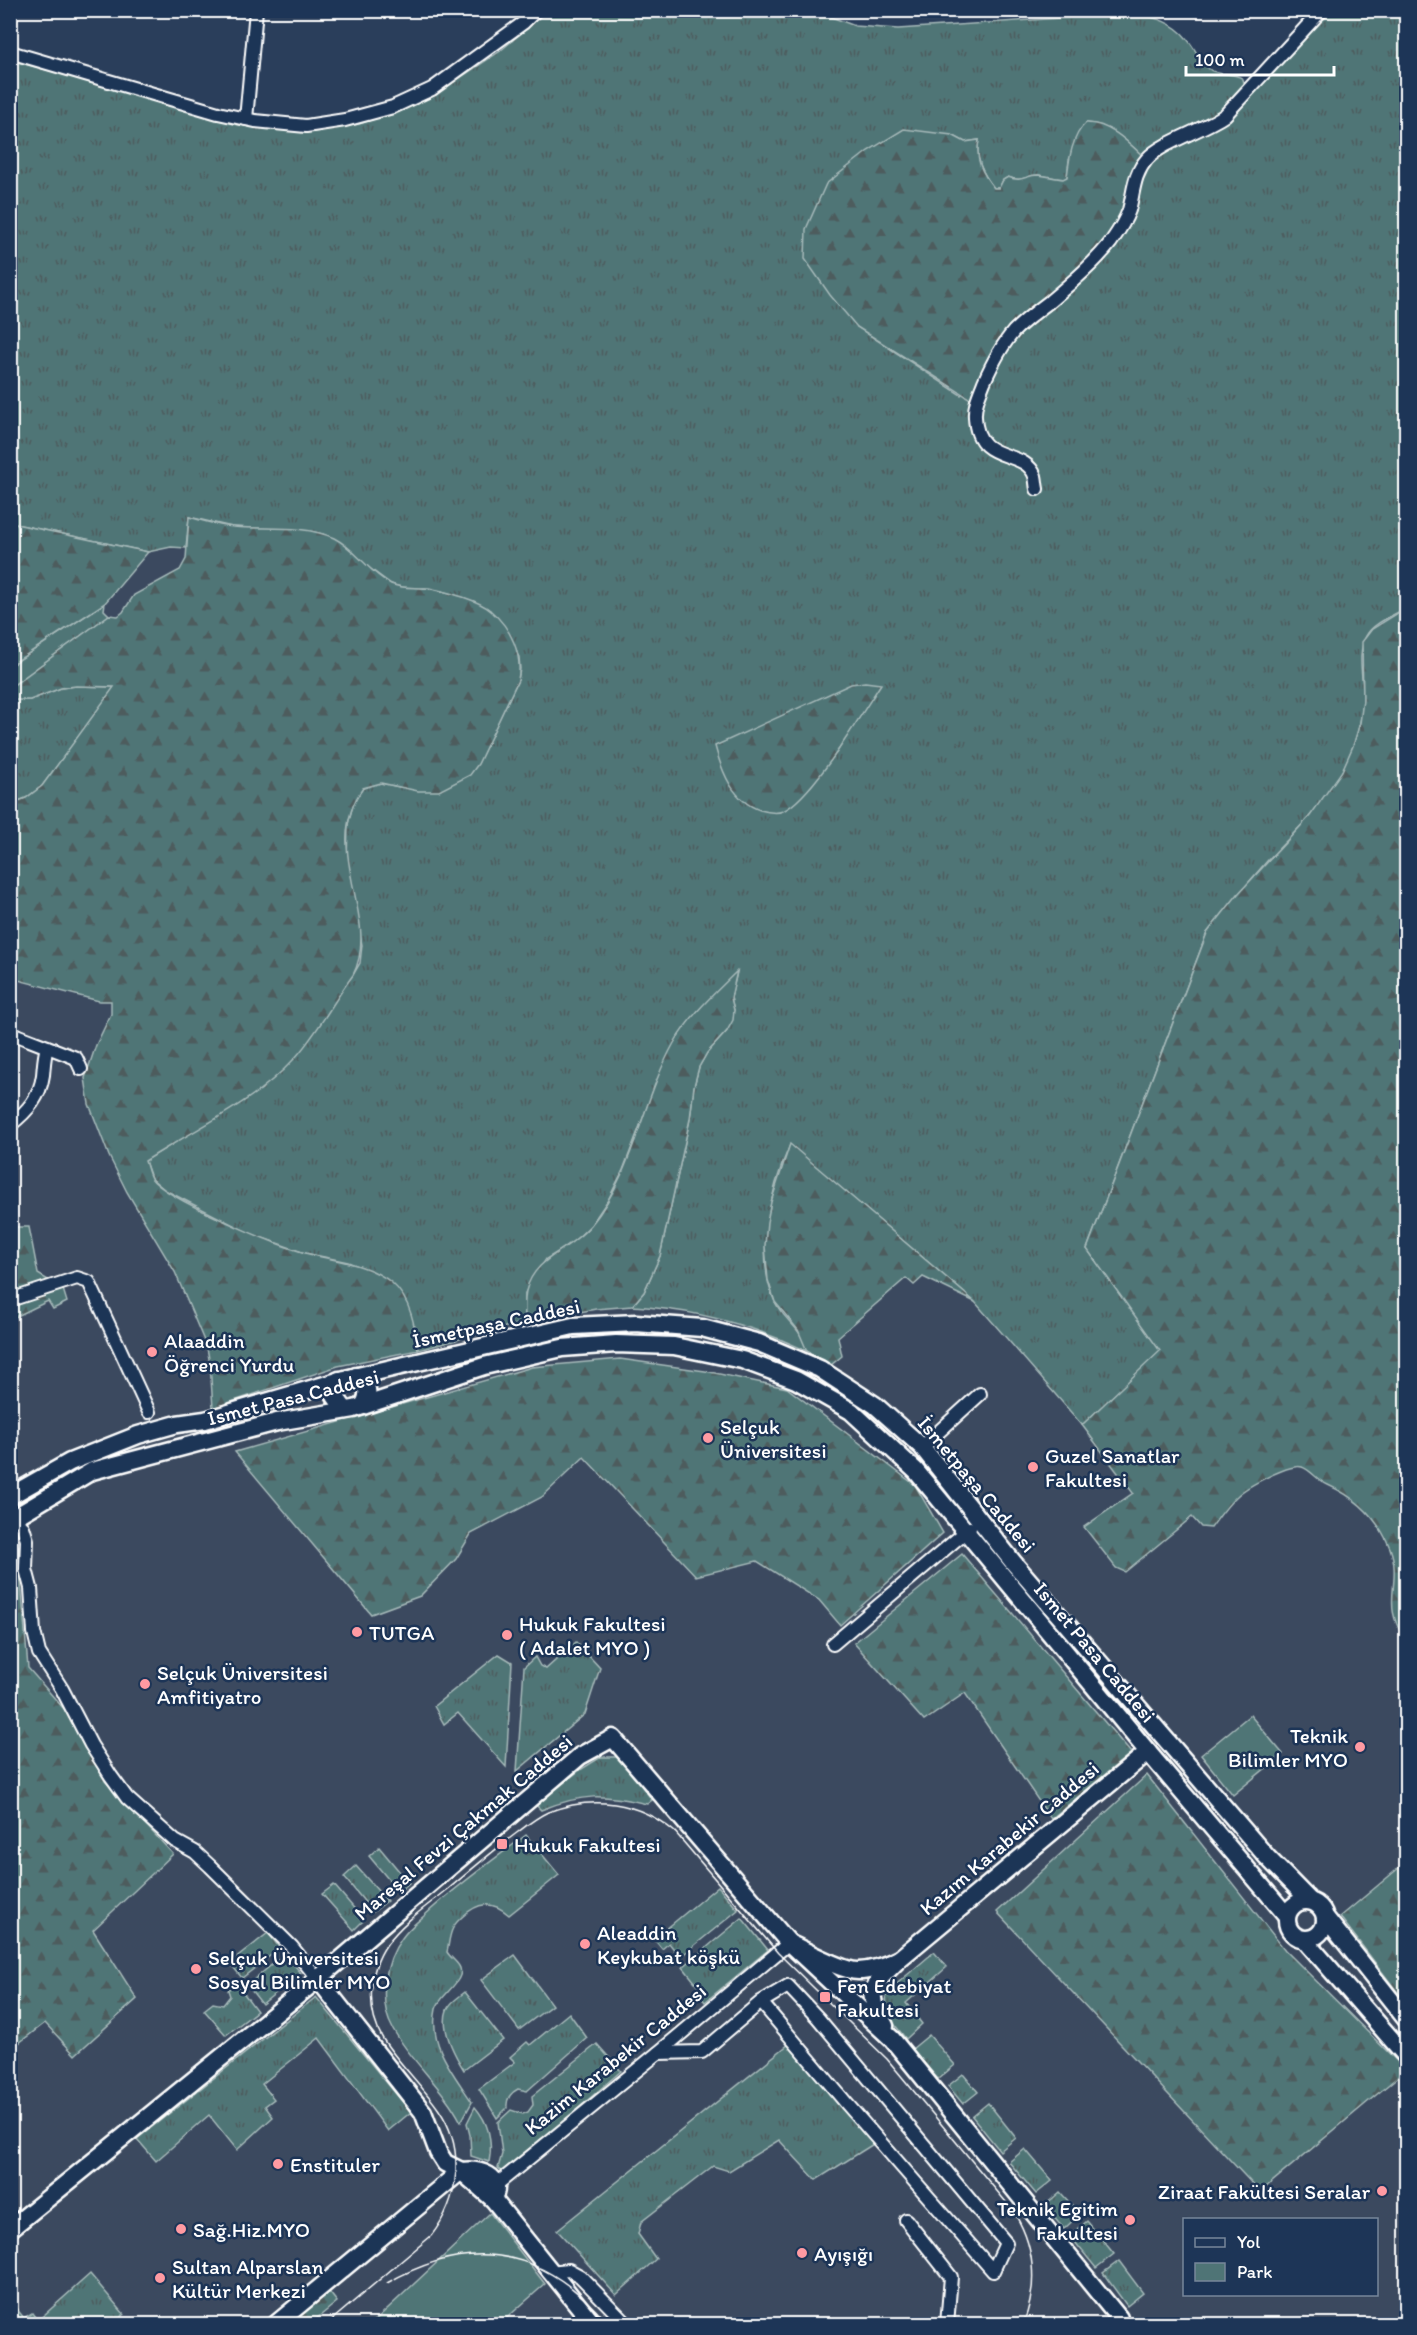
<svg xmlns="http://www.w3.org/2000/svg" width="1417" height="2335" font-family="Itim,sans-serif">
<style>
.built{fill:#3a495f;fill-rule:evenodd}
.grass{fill:url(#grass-tufts);stroke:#a7baba;stroke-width:1.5;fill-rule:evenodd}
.forest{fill:url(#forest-firs);stroke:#a7baba;stroke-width:1.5}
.park{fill:#4f7476;stroke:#a7baba;stroke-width:1.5}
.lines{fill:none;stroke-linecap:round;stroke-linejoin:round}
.street-casing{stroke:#fff;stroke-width:16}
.secondary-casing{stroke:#fff;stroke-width:21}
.street{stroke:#1d3557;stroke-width:12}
.secondary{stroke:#1d3557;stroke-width:16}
.tram{stroke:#fff;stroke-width:1.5}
.poi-dot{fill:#ff9aa2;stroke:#1d3557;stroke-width:2}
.labels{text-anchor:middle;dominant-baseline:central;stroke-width:5;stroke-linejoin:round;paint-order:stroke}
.street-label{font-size:21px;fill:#fff;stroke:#1d3557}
.poi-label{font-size:21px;fill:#fff;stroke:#1d3557;text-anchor:start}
</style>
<defs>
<pattern id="grass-tufts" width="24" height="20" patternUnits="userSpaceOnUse" patternTransform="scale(1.5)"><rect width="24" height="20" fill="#4f7476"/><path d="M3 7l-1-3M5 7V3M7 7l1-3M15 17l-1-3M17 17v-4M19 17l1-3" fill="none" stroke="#4d5c5d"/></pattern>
<pattern id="forest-firs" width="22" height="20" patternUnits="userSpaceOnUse" patternTransform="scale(1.5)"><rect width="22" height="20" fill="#4f7476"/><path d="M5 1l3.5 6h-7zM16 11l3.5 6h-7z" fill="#4d5c5d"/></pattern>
</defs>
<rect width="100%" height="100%" fill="#2a3e5b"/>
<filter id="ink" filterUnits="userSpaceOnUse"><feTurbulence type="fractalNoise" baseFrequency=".0167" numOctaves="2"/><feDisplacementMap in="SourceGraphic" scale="12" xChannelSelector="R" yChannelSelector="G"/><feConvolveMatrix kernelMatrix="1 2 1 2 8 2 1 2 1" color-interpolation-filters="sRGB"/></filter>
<g filter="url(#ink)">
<!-- built -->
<path class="built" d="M10 56 71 65 1406 657V2324H11ZM1184 2220H1376V2294H1184Z"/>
<!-- grass -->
<g class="grass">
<path d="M813 10 855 26 898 29 1134 13C1154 17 1174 22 1187 39 1195 48 1200 61 1209 69 1219 77 1233 71 1243 79L1245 87 1323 11H1406V608C1394 615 1373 623 1366 636 1356 654 1364 679 1363 699 1362 723 1354 747 1343 769 1326 804 1294 832 1268 860 1247 884 1227 908 1207 933L1087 1249 1161 1351 1082 1425 975 1302 790 1145C771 1187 754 1258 775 1302 784 1321 802 1327 807 1351 752 1325 693 1309 632 1306L644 1292 660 1256 690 1119 694 1086 699 1067 707 1053 727 1031 734 1010 731 998 737 972 698 1011 661 1071 623 1170 608 1200 591 1225 571 1244 546 1259 525 1293V1322L418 1350 415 1326 374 1272 348 1262 305 1253 249 1233 165 1190 151 1178 145 1161 262 1089 353 975 360 963 362 945 347 864 348 824 354 801 363 788 380 783 399 787 478 763 518 680 520 669 519 657 490 610 481 605 442 591 429 588H404L391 584 323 534 298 530 232 527 189 517 186 548 171 547 148 552 11 523 10 60 257 127 313 132 359 124 396 112 431 97 499 52 547 11ZM1086 123C1110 123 1131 145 1147 160L1130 180 1121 218 993 356 961 395 857 327 952 135 965 142 979 140C975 160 982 173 994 188H999L1003 180 1008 177C1023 183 1025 175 1038 175 1046 176 1055 178 1064 179L1067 177 1069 160ZM880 684 837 752 811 786 782 811Z"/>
<polygon points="105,603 104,610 109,615 11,687 11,665"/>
<polygon points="76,686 115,687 42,786 26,798 11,804 10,700 30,700 61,688"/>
<polygon points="576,1642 600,1668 585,1714 517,1771 524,1667 535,1657 540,1666 546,1669"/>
<polygon points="499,1654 512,1662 506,1767 458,1713 444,1724 434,1706"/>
<path d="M601 1757H616L628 1767 652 1800 647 1804C604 1794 583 1793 541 1810L536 1805 580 1770Z"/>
<path d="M526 1835 559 1875 509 1915C492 1900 478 1902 462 1917 459 1920 455 1923 453 1928 449 1935 449 1944 447 1952 450 1957 456 1961 459 1966 468 1980 439 1995 436 2009 428 2045 454 2074 472 2102L461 2122C443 2087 412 2063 393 2029 378 2003 384 1962 402 1938 408 1929 417 1922 425 1915 456 1886 492 1861 526 1835Z"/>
<polygon points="379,1847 409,1883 399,1892 369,1856"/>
<polygon points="356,1866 387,1901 373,1912 344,1877"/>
<polygon points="334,1885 364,1920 354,1930 322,1894"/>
<polygon points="718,1886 738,1910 680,1957 669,1943 662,1949 654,1939"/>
<polygon points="742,1918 768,1950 705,2002 696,1991 699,1987 683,1967"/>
<polygon points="268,1933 280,1948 242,1978 230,1963"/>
<polygon points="934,1952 947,1967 906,2003 922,2024 906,2039 887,2015 886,1993"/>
<polygon points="285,1954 301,1973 262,2004 247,1985"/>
<polygon points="515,1955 552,2005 519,2030 481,1980"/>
<polygon points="236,1983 257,2011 226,2035 204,2010 213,2003 223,2005 230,1996 228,1990"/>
<path d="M465 1992 503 2040 464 2070C454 2054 440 2029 447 2010 450 2002 459 1997 465 1992Z"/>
<polygon points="316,1997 411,2112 388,2131 319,2038 262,2084 274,2099 265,2106 273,2117 237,2150 209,2115 156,2161 137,2139"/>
<path d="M569 2013 587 2038 527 2091 518 2089C510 2093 506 2099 507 2108L497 2118 479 2089 515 2062 510 2057 527 2042 530 2045Z"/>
<polygon points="929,2035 955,2065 938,2079 912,2049"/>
<polygon points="597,2044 621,2071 504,2173 498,2168 502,2154 498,2122 511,2110 523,2114 528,2112 533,2105 532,2096"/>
<polygon points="789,2044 875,2143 816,2180 779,2140 729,2171 713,2166 641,2222 638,2234 656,2259 616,2295 557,2230"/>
<polygon points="963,2074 978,2092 963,2104 948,2086"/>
<polygon points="988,2103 1016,2138 1000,2151 972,2116"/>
<path d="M475 2107C489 2123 493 2141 489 2162L471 2156 470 2135 467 2123Z"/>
<polygon points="1025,2149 1052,2181 1036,2194 1009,2162"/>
<polygon points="1060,2192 1080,2214 1064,2229 1044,2206"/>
<polygon points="1087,2221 1114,2254 1096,2268 1070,2236"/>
<polygon points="1119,2261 1143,2293 1127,2306 1103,2273"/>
<polygon points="90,2274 124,2314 113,2324 34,2324"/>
<polygon points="11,2302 24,2318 32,2313 35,2317 25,2324 11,2324"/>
</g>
<!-- forest -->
<g class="forest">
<path d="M1086 123C1110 122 1131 145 1147 160L1130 180 1121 218 1111 243 1014 328 975 402 857 327 830 295 805 259 806 229 826 184 868 151 904 129 952 135 965 142 979 140C975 160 982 173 994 188H999L1003 180 1008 177C1023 183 1025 175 1038 175 1046 176 1055 178 1063 179L1067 177C1069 160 1072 135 1086 123Z"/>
<path d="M189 517C204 521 219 526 234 527 266 530 303 524 334 538 356 549 369 573 391 584 404 590 418 586 431 589 448 592 479 600 491 611 511 628 523 655 518 680L478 764 470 775 439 791H418L381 783 363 788C319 849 382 918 353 975 333 1002 317 1034 294 1059 253 1104 196 1128 145 1161 147 1166 148 1173 151 1178 166 1199 274 1244 302 1252 332 1261 367 1262 392 1283 411 1299 415 1327 418 1350L338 1366 213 1408 210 1364 207 1348 175 1272 127 1192 109 1156 89 1104 85 1078 96 1045 111 1014V1001H99L14 979 10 967 11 804 26 798 42 786 114 687 76 686 61 688 30 700H11V687L109 615 118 616 123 612 134 595 180 570 186 559Z"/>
<polygon points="11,523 148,552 105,603 11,665"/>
<path d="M1406 608V1639C1379 1606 1403 1582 1390 1548 1378 1518 1357 1498 1328 1485 1318 1481 1311 1470 1302 1467 1290 1463 1246 1487 1237 1496 1227 1505 1219 1517 1211 1528L1201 1527 1192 1517 1125 1572 1116 1568 1084 1527 1133 1493 1082 1425 1160 1351 1087 1249 1207 933 1238 894 1310 816 1342 771 1353 746 1360 723 1363 700 1362 642 1372 629Z"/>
<path d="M865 682 881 684C861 714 813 797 783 811 776 814 767 812 760 810 733 801 722 772 715 746L851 684Z"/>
<path d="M737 971 731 998 734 1010 733 1020 727 1031 707 1053 699 1067 694 1086 690 1119 660 1256 644 1292 632 1306 596 1309 525 1322C525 1312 524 1300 526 1291 534 1257 571 1250 591 1225 634 1173 642 1100 674 1043 690 1015 715 993 737 971Z"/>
<polygon points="790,1144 975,1302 923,1277 914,1285 906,1278 838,1337 842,1356 831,1365 807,1351 798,1330 775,1302 768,1280 765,1246 767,1222 771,1202"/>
<polygon points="10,1227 29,1227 38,1274 63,1289 67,1302 53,1309 48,1301 11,1319"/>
<polygon points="620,1359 705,1371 787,1388 915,1485 943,1533 840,1625 819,1600 757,1561 696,1576 584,1457 542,1497 471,1534 456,1559 420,1596 371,1614 235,1452 532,1367"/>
<polygon points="18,1546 28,1668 64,1709 105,1781 173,1854 93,1930 137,1999 75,2055 45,2023 11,2049 10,1552"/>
<polygon points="962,1554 1131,1753 1051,1819 965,1693 924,1721 854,1643"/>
<polygon points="1147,1775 1285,1950 1406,2070 1260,2192 997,1912"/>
<polygon points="1406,1862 1406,2003 1340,1917"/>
<polygon points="326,2288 337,2302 310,2324 283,2324"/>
</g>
<!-- park -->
<g class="park">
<polygon points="1250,1715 1283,1754 1233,1795 1201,1755"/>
<polygon points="490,2213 545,2284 500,2324 371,2324"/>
</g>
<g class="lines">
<!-- street casing -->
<g class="street-casing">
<g id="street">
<polyline points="10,52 218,113 255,121 306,126 345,120 393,107 432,89 523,23 536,10"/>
<polyline points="246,119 256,10"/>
<path d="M1037 489C1036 485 1036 480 1035 476 1024 447 977 466 975 417 974 404 980 393 984 382 992 364 1001 346 1014 331 1025 320 1037 311 1049 302 1070 284 1094 264 1111 242 1118 232 1125 222 1129 210 1134 192 1133 175 1147 159 1162 142 1204 130 1225 115L1322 10"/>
<polyline points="10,1037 14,1034 76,1058 81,1069"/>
<path d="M10 1125C28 1111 40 1097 43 1075 44 1065 44 1057 47 1047"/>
<polyline points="10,1300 77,1278 89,1282 149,1412"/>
<polyline points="922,1447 980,1394"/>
<polyline points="23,1527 27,1540 26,1569 31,1588 34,1632 39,1653 62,1689 91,1745 111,1776 127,1798 137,1807 175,1841 195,1852 210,1866 292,1947 318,1979"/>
<polyline points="833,1644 970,1528"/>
<polyline points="658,2053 702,2052 761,2002 788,1986 818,2018 1006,2243 993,2271 847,2104 761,2002"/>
<polyline points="496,2185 658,2053 789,1943"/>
<polyline points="906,2220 951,2277 947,2324"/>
<polyline points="549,2272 569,2270 580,2276 627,2324"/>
</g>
</g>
<!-- secondary casing -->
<g class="secondary-casing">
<g id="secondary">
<path d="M356 1376C369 1383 370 1394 363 1406"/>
<polyline points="339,1380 336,1385 335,1396 345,1410"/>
<polyline points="10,1496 70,1462 138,1435 177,1424 205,1420 345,1379 573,1326 636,1323 702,1328 759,1343 820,1369 875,1405 922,1447 1013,1562 1267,1857 1310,1901"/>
<polyline points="10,1520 92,1471 277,1422 354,1409 484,1366 562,1348 616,1344 674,1346 742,1360 796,1380 851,1411 916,1471 1148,1752 1287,1916"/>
<circle cx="1306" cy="1920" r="19"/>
<polyline points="1326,1918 1406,2019"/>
<polyline points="1305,1940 1406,2056"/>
<path d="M899 1959C887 1965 872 1971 858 1971 842 1971 804 1950 789 1943L892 2039 1119 2318"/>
<polyline points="318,1979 423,2112 438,2152 445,2163 461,2171 493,2199 593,2324"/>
<polyline points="885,2026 874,2005 872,1992 882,1976 899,1959 1148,1752"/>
<path d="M461 2171C479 2169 505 2175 493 2199"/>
<polyline points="10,2229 318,1979 580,1756 613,1738 789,1943"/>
<polyline points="276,2324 461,2171"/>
</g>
</g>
<!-- street -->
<use href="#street" class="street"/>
<!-- secondary -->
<use href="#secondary" class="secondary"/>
<!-- tram -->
<g class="tram">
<path d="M387 2283C473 2234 546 2249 608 2324"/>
<path d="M327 2324 431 2236C459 2200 466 2150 439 2110 422 2085 399 2064 383 2039 366 2011 368 1971 387 1944 403 1922 427 1906 447 1890 471 1870 494 1850 518 1832 527 1825 537 1817 548 1812 593 1795 638 1801 675 1832L778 1953 887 2059 1011 2208C1035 2243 1039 2285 1023 2324"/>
</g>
</g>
</g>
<!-- markers -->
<g class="poi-dot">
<circle cx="152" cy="1352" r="6"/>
<circle cx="708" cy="1438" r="6"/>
<circle cx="1033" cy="1467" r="6"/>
<circle cx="357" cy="1632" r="6"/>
<circle cx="507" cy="1635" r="6"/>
<circle cx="145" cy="1684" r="6"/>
<circle cx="1360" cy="1747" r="6"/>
<rect x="496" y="1838" width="12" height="12" rx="3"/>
<circle cx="585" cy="1944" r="6"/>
<circle cx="196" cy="1969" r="6"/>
<rect x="819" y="1991" width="12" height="12" rx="3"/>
<circle cx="278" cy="2164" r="6"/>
<circle cx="1382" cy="2191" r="6"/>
<circle cx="1130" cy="2220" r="6"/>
<circle cx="181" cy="2229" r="6"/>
<circle cx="802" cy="2253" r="6"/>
<circle cx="160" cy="2278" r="6"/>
</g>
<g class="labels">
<!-- street labels -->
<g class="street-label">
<text transform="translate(496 1323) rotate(-12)">İsmetpaşa Caddesi</text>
<text transform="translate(293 1397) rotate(-14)">Ismet Pasa Caddesi</text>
<text transform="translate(977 1484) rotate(50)">İsmetpaşa Caddesi</text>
<text transform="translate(1095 1652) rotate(50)">Ismet Pasa Caddesi</text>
<text transform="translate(463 1827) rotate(-40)">Mareşal Fevzi Çakmak Caddesi</text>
<text transform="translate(1009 1838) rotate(-40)">Kazım Karabekir Caddesi</text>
<text transform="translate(615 2059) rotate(-39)">Kazim Karabekir Caddesi</text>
</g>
<!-- poi labels -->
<g class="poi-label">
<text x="164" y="1340">Alaaddin<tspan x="164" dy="24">Öğrenci Yurdu</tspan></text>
<text x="720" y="1426">Selçuk<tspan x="720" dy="24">Üniversitesi</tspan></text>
<text x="1045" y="1455">Guzel Sanatlar<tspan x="1045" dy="24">Fakultesi</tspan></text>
<text x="519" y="1623">Hukuk Fakultesi<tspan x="519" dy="24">( Adalet MYO )</tspan></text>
<text x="369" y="1632">TUTGA</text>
<text x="157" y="1672">Selçuk Üniversitesi<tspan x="157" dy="24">Amfitiyatro</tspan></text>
<text x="1348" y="1735" text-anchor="end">Teknik<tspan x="1348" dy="24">Bilimler MYO</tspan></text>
<text x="514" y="1844">Hukuk Fakultesi</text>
<text x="597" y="1932">Aleaddin<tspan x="597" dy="24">Keykubat köşkü</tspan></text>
<text x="208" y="1957">Selçuk Üniversitesi<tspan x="208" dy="24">Sosyal Bilimler MYO</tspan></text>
<text x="837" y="1985">Fen Edebiyat<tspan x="837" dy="24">Fakultesi</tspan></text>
<text x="290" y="2164">Enstituler</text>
<text x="1370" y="2191" text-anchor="end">Ziraat Fakültesi Seralar</text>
<text x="1118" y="2208" text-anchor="end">Teknik Egitim<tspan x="1118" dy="24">Fakultesi</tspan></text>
<text x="193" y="2229">Sağ.Hiz.MYO</text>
<text x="814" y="2253">Ayışığı</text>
<text x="172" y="2266">Sultan Alparslan<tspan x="172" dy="24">Kültür Merkezi</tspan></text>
</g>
</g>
<!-- margin -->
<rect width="1417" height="2335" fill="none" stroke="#1d3557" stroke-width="36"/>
<rect x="18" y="18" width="1381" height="2299" fill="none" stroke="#fff" stroke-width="2" filter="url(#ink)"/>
<!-- legend -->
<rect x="1183" y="2218" width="195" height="78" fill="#1d3557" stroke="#77869a" stroke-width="1.5"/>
<rect x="1195" y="2238" width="30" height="9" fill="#1d3557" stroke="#77869a" stroke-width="1.5"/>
<text x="1237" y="2248" font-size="18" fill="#ffffff">Yol</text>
<rect x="1195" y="2263" width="30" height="18" fill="#4f7476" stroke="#77869a" stroke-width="1.5"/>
<text x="1237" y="2278" font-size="18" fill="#ffffff">Park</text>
<!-- scale -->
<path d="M1186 66v9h148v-9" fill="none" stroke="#ffffff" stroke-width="3"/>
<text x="1195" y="66" font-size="18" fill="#ffffff" stroke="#1d3557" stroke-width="4.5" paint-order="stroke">100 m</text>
</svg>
